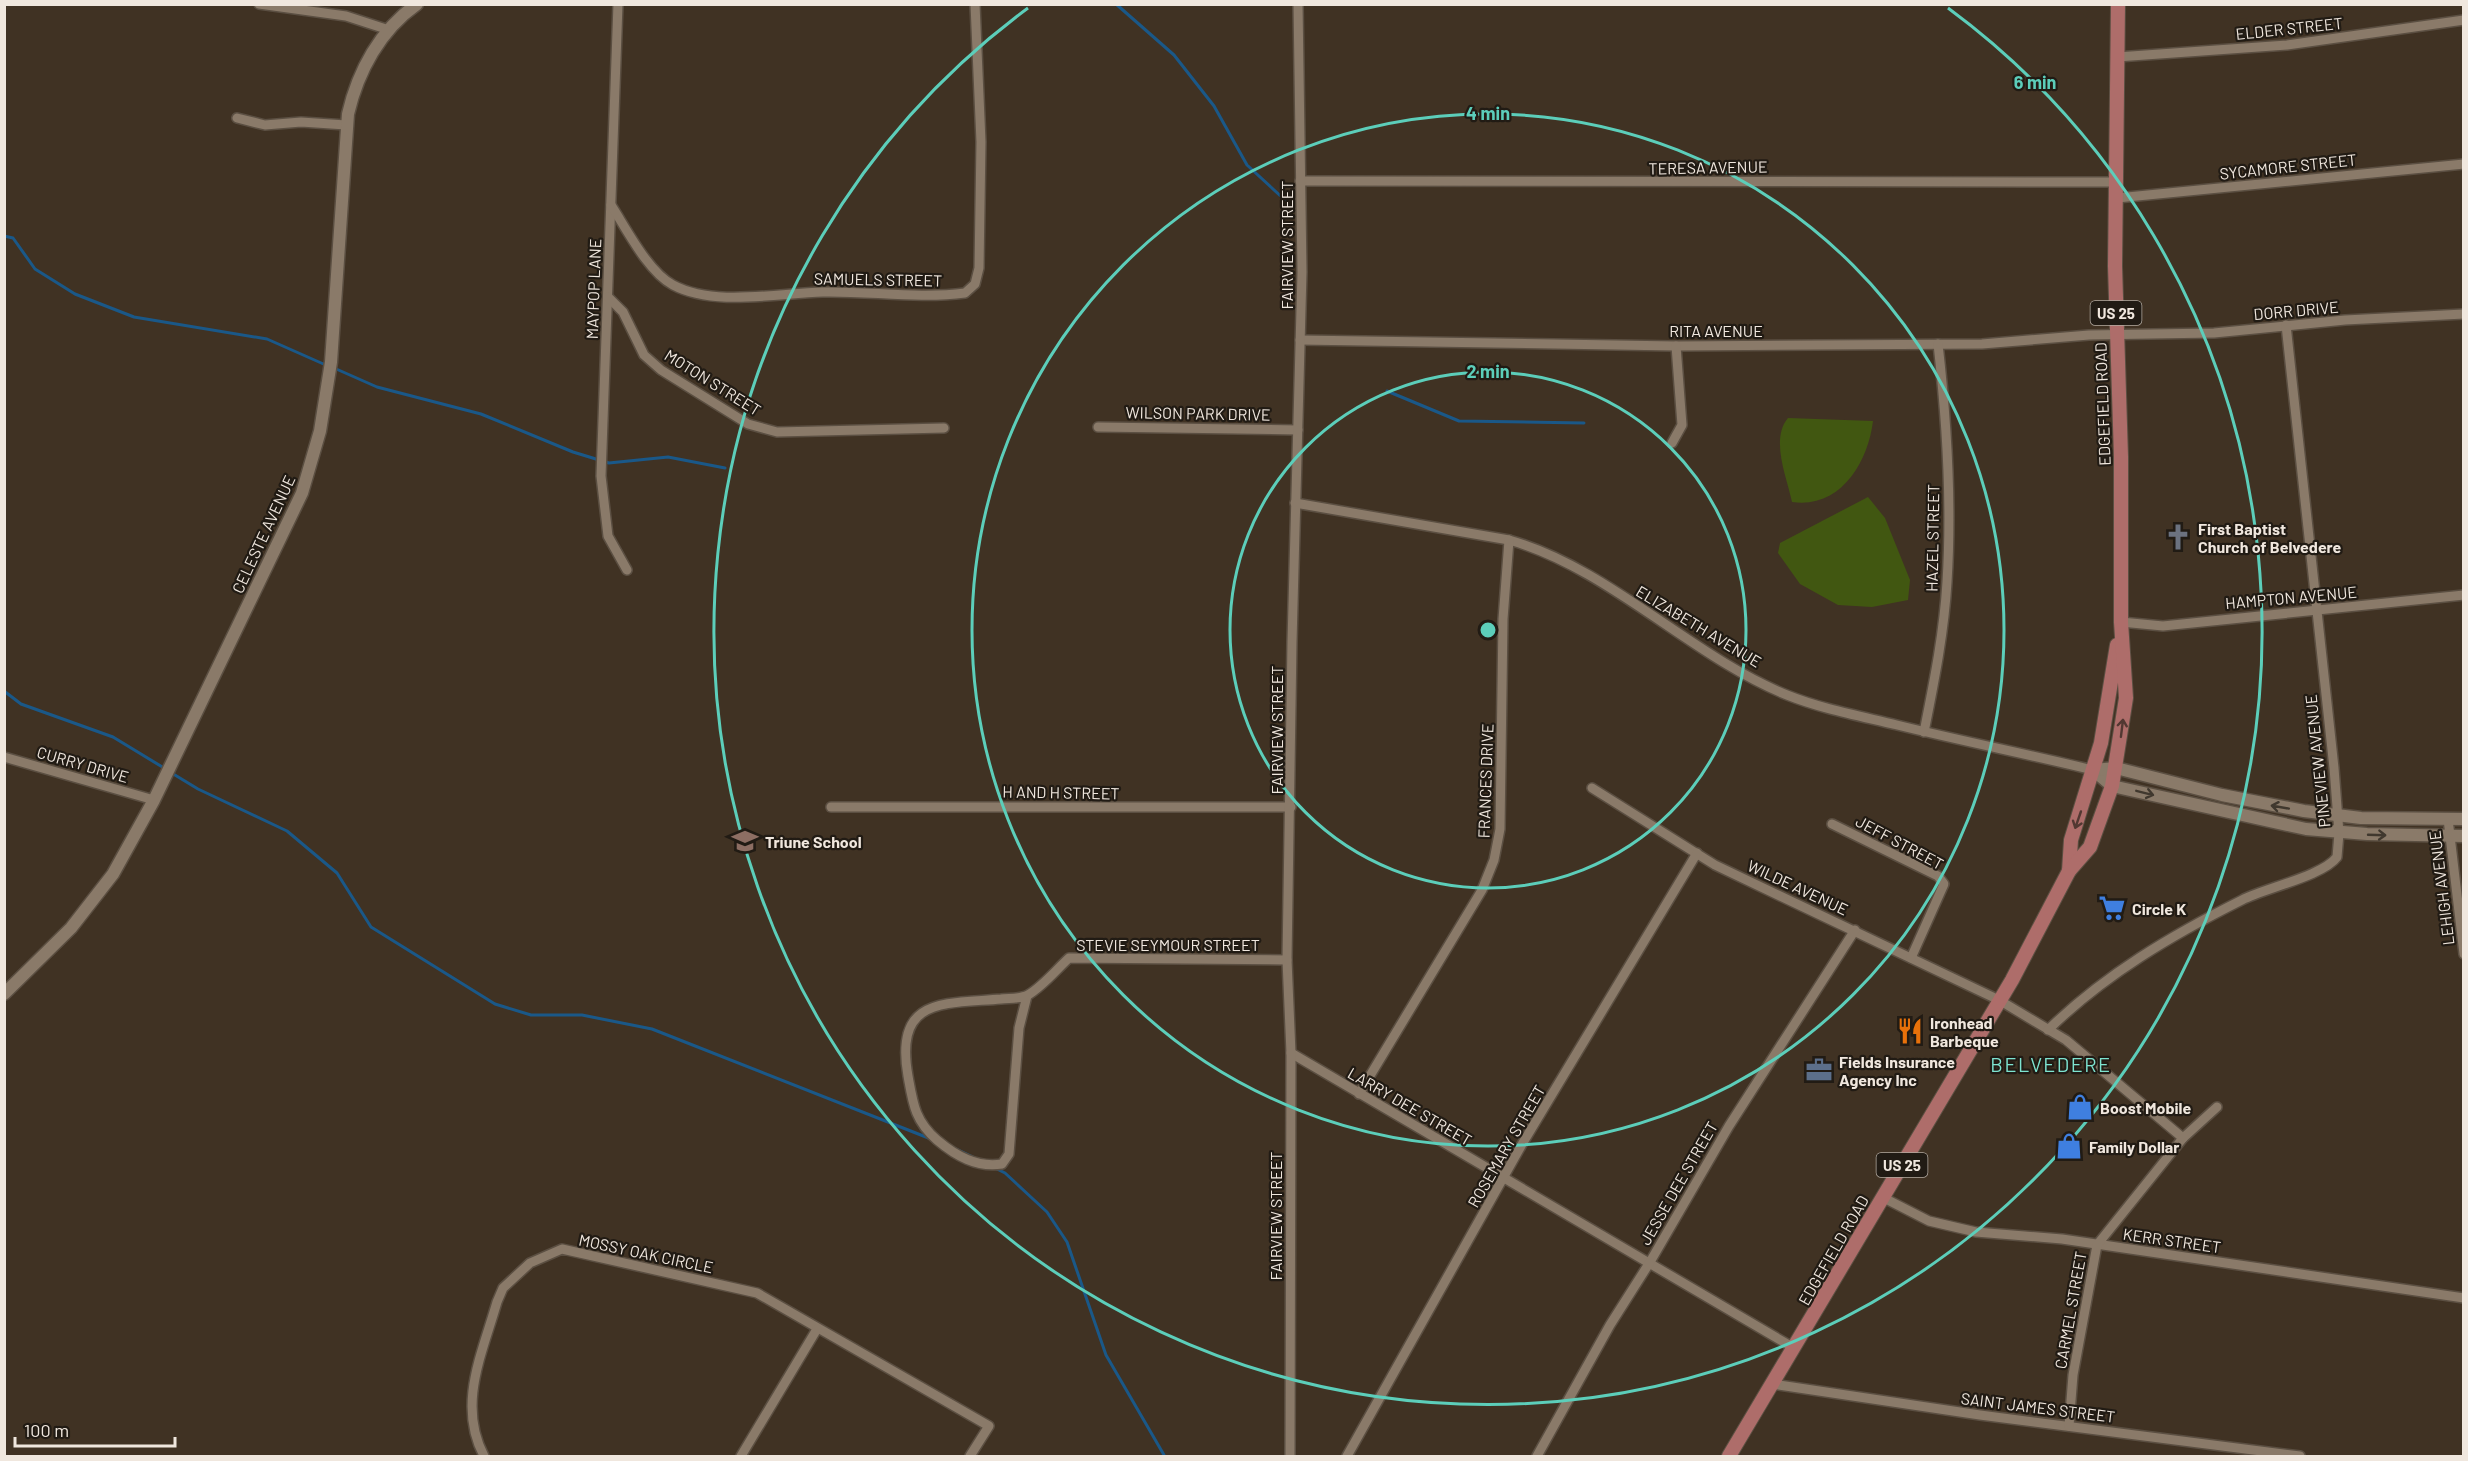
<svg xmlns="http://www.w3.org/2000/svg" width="2468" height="1461" font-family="Barlow,sans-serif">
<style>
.green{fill:#415711}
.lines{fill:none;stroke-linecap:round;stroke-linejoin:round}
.stream{stroke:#1a5888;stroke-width:3}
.street-casing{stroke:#5b4f42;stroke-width:12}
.secondary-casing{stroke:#5b4f42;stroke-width:15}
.primary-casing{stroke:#5b4f42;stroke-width:16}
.street{stroke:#8a7a69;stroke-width:9}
.secondary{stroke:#8a7a69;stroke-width:12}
.primary{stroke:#ae6d6a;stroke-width:14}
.oneway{stroke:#523832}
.oneway2{stroke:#40382e}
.ring{fill:none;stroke:#5cceba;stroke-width:3}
.labels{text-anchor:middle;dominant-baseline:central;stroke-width:4.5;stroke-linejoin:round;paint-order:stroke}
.shield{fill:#211b14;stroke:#b2aaa1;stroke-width:1.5}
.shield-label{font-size:15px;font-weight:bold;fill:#f0e7de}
.street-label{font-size:16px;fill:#f0e7de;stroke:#211b14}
.poi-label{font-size:16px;font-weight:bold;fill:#f0e7de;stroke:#211b14;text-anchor:start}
.quarter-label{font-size:20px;letter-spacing:1.5px;fill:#7ee4d0;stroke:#211b14}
.centre{fill:#5cceba;stroke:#211b14;stroke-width:3}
.ring-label{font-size:18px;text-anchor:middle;font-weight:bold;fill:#5cceba;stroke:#211b14;stroke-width:4.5;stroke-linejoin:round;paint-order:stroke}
</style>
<rect width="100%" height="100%" fill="#403223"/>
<!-- green -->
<g class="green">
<path d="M1788 418 1873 421C1868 463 1840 509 1792 502 1787 478 1770 439 1788 418Z"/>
<polygon points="1868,497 1885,518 1910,580 1908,600 1872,607 1838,605 1800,584 1778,553 1780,543"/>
</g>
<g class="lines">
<!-- stream -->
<g class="stream">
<polyline points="1116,4 1174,55 1214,106 1247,165 1286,201"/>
<polyline points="4,236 13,238 35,269 75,294 134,317 267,339 328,366"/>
<polyline points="334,368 377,387 481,414 573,452 609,463 668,457 725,468"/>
<polyline points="1387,391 1459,421 1584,423"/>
<polyline points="4,691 21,704 113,737 164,768"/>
<polyline points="170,772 198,789 287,831 337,873 371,927 495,1004 531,1015 582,1015 652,1029 931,1139"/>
<polyline points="954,1148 975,1158"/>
<polyline points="995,1168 1005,1173 1047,1212 1067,1242 1106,1355 1164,1455"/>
</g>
<!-- street casing -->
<g class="street-casing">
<g id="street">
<polyline points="259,4 346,16 389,30"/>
<polyline points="618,4 601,476 608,536 627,570"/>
<polyline points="2117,57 2287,45 2464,20"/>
<polyline points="237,118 265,125 301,122 346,125"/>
<polyline points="1300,181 2116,182"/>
<polyline points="2117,198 2464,164"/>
<path d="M611 205C626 228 648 272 673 285 714 307 778 293 823 292 870 291 918 299 965 293L975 284 979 268 981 142 975 4"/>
<polyline points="608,297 623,312 644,355 661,370 748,424 777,432 944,428"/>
<polyline points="1300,340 1676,346 1982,344 2089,335 2214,333 2345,320 2464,314"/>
<polyline points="1098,427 1298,430"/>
<polyline points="1672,443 1682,425 1676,346"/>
<path d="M1295 503 1509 540C1609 568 1692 657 1787 695 1822 709 1860 716 1897 725 1962 741 2027 754 2093 770"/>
<polyline points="2121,622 2163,626 2464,595"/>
<path d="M1924 732C1934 682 1944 633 1947 582 1952 503 1947 423 1938 344"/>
<polyline points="4,757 154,800"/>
<polyline points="1592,788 1715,865 1999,1000 2066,1040 2183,1138"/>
<polyline points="831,807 1291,807"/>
<polyline points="2448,819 2464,954"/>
<polyline points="1832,824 1938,876 1944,884 1911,958"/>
<path d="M1027 996 1019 1028 1009 1154 1002 1164C977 1168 956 1156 937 1140 915 1121 913 1104 908 1076 894 997 943 1004 1001 999 1009 998 1021 999 1028 995 1043 986 1056 970 1069 958L1287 960"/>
<path d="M2048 1030C2104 975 2172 935 2242 900 2265 888 2323 876 2337 857L2339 833 2334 768 2286 325"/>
<polyline points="1291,1053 1794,1348"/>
<polyline points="1359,1094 1482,890 1494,860 1500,829 1503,619 1509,540"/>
<polyline points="1882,1197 1929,1221 1976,1232 2062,1239 2464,1298"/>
<polyline points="1772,1384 1980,1415 2300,1456"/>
<polyline points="2069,1426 2073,1375 2097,1245 2183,1138 2217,1107"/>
<path d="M484 1456C457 1405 482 1354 497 1302L503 1288 530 1263 562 1249 757 1293 989 1426 970 1456"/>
<polyline points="741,1456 817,1329"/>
<polyline points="1290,1456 1291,1053 1287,960 1292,642 1302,272 1298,4"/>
<polyline points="1347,1456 1521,1146 1697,853"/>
<polyline points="1537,1456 1610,1325 1650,1262 1729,1126 1855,930"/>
</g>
</g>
<!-- secondary casing -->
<g class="secondary-casing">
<g id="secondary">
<polyline points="2093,770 2112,786 2306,829 2367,834 2464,836"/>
<polyline points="2093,770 2116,768 2222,795 2304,811 2361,818 2464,819"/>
<path d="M4 994 71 928 113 874 154 800 302 493 320 431 331 362 348 114C358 71 380 30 417 4"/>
</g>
</g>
<!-- primary casing -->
<g class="primary-casing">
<g id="primary">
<polyline points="2069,871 2071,840 2101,743 2117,645"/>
<polyline points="1729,1456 2012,980 2069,871 2090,847 2112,786 2126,698 2121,622 2121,457 2115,266 2118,4"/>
</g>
</g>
<!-- street -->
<use href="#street" class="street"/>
<!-- secondary -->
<use href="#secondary" class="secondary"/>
<!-- primary -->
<use href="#primary" class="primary"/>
</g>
<!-- one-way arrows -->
<defs><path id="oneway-shaft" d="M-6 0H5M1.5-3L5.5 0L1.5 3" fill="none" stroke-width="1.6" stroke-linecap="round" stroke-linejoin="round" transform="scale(1.5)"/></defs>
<g class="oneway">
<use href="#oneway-shaft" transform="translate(2122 728) rotate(-83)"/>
<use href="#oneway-shaft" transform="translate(2078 820) rotate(109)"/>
</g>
<g class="oneway2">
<use href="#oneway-shaft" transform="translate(2145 793) rotate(14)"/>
<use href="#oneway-shaft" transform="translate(2280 807) rotate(-170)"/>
<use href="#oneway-shaft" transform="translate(2377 835) rotate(2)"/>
</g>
<!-- distance rings -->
<g class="ring">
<circle cx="1488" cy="630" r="258"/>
<circle cx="1488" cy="630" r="516"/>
<path d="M1948 8A774 774 0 1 1 1028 8"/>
</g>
<!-- icons -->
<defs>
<g id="church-bare" transform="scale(2.07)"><path d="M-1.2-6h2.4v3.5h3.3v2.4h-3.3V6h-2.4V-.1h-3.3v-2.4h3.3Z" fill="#6b7280" stroke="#211b14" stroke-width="2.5" paint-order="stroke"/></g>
<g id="school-bare" transform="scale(2.07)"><path d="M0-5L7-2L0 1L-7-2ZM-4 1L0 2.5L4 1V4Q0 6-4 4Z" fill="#8d6e63" stroke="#211b14" stroke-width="2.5" paint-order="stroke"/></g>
<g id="supermarket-bare" transform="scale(2.07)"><path d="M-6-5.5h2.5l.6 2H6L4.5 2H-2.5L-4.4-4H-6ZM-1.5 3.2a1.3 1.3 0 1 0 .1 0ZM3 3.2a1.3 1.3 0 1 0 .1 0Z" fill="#3f7fe0" stroke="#211b14" stroke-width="2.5" paint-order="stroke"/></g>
<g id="restaurant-bare" transform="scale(2.07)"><path d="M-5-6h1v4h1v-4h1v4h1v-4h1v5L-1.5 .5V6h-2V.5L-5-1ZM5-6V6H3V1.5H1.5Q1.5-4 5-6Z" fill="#e8710a" stroke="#211b14" stroke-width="2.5" paint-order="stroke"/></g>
<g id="office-bare" transform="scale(2.07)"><path d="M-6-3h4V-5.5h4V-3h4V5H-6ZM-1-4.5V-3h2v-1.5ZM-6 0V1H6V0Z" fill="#5c6f8a" stroke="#211b14" stroke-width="2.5" paint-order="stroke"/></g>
<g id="shop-bare" transform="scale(2.07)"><path d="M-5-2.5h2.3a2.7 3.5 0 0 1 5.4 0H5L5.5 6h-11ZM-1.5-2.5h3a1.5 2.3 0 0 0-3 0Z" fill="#3f7fe0" stroke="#211b14" stroke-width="2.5" paint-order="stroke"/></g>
</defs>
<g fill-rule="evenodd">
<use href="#church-bare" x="2178" y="537"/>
<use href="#school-bare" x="745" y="841"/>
<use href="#supermarket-bare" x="2112" y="908"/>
<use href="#restaurant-bare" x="1910" y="1031"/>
<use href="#office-bare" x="1819" y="1070"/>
<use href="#shop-bare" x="2080" y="1107"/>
<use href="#shop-bare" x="2069" y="1146"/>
</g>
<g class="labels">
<!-- shield labels -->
<g class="shield">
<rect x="2090.5" y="301" width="51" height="24" rx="4.5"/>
<rect x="1876.5" y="1153" width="51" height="24" rx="4.5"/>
</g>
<g class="shield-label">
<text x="2116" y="313">US 25</text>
<text x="1902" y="1165">US 25</text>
</g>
<!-- street labels -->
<g class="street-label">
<text transform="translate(2289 28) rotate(-6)">ELDER STREET</text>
<text transform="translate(2288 166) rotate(-6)">SYCAMORE STREET</text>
<text transform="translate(1708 167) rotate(-1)">TERESA AVENUE</text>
<text transform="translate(1286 245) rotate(-90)">FAIRVIEW STREET</text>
<text transform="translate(878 279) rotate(1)">SAMUELS STREET</text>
<text transform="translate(593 289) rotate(-88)">MAYPOP LANE</text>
<text transform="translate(2296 310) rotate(-5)">DORR DRIVE</text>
<text x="1716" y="330">RITA AVENUE</text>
<text transform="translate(713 382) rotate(32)">MOTON STREET</text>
<text transform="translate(2102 404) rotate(-92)">EDGEFIELD ROAD</text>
<text transform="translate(1198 413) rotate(1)">WILSON PARK DRIVE</text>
<text transform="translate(263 534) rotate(-65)">CELESTE AVENUE</text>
<text transform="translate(1932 538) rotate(-89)">HAZEL STREET</text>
<text transform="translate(2291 597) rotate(-5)">HAMPTON AVENUE</text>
<text transform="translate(1699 626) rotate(31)">ELIZABETH AVENUE</text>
<text transform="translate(1276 730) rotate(-90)">FAIRVIEW STREET</text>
<text transform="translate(2317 761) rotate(-96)">PINEVIEW AVENUE</text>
<text transform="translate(83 764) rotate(16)">CURRY DRIVE</text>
<text transform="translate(1485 781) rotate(-88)">FRANCES DRIVE</text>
<text transform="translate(1061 792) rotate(1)">H AND H STREET</text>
<text transform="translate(1900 842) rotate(28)">JEFF STREET</text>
<text transform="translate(1798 887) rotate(25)">WILDE AVENUE</text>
<text transform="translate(2441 888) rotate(-97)">LEHIGH AVENUE</text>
<text x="1168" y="944">STEVIE SEYMOUR STREET</text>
<text transform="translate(1410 1106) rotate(30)">LARRY DEE STREET</text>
<text transform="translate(1506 1146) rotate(-60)">ROSEMARY STREET</text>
<text transform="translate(1678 1183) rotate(-60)">JESSE DEE STREET</text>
<text transform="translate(1275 1216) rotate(-90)">FAIRVIEW STREET</text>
<text transform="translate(2172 1240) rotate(8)">KERR STREET</text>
<text transform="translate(1833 1250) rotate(-60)">EDGEFIELD ROAD</text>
<text transform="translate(646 1253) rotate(12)">MOSSY OAK CIRCLE</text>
<text transform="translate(2070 1310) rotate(-80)">CARMEL STREET</text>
<text transform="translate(2038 1407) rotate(7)">SAINT JAMES STREET</text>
</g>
<!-- poi labels -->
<g class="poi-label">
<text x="2198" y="528">First Baptist<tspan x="2198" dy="18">Church of Belvedere</tspan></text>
<text x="765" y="841">Triune School</text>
<text x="2132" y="908">Circle K</text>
<text x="1930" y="1022">Ironhead<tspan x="1930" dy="18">Barbeque</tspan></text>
<text x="1839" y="1061">Fields Insurance<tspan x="1839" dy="18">Agency Inc</tspan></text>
<text x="2100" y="1107">Boost Mobile</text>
<text x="2089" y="1146">Family Dollar</text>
</g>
<!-- quarter labels -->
<g class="quarter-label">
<text x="2051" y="1064">BELVEDERE</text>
</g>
</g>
<circle cx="1488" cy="630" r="9" class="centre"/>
<g class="ring-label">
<text x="2035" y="89">6 min</text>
<text x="1488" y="120">4 min</text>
<text x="1488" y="378">2 min</text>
</g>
<!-- border -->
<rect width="2468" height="1461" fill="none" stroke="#f0e7de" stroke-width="12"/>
<!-- scale -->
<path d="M15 1437v9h160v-9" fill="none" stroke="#f0e7de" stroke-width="3"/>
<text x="24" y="1437" font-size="18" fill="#f0e7de" stroke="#211b14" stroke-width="4.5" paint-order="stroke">100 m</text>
</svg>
